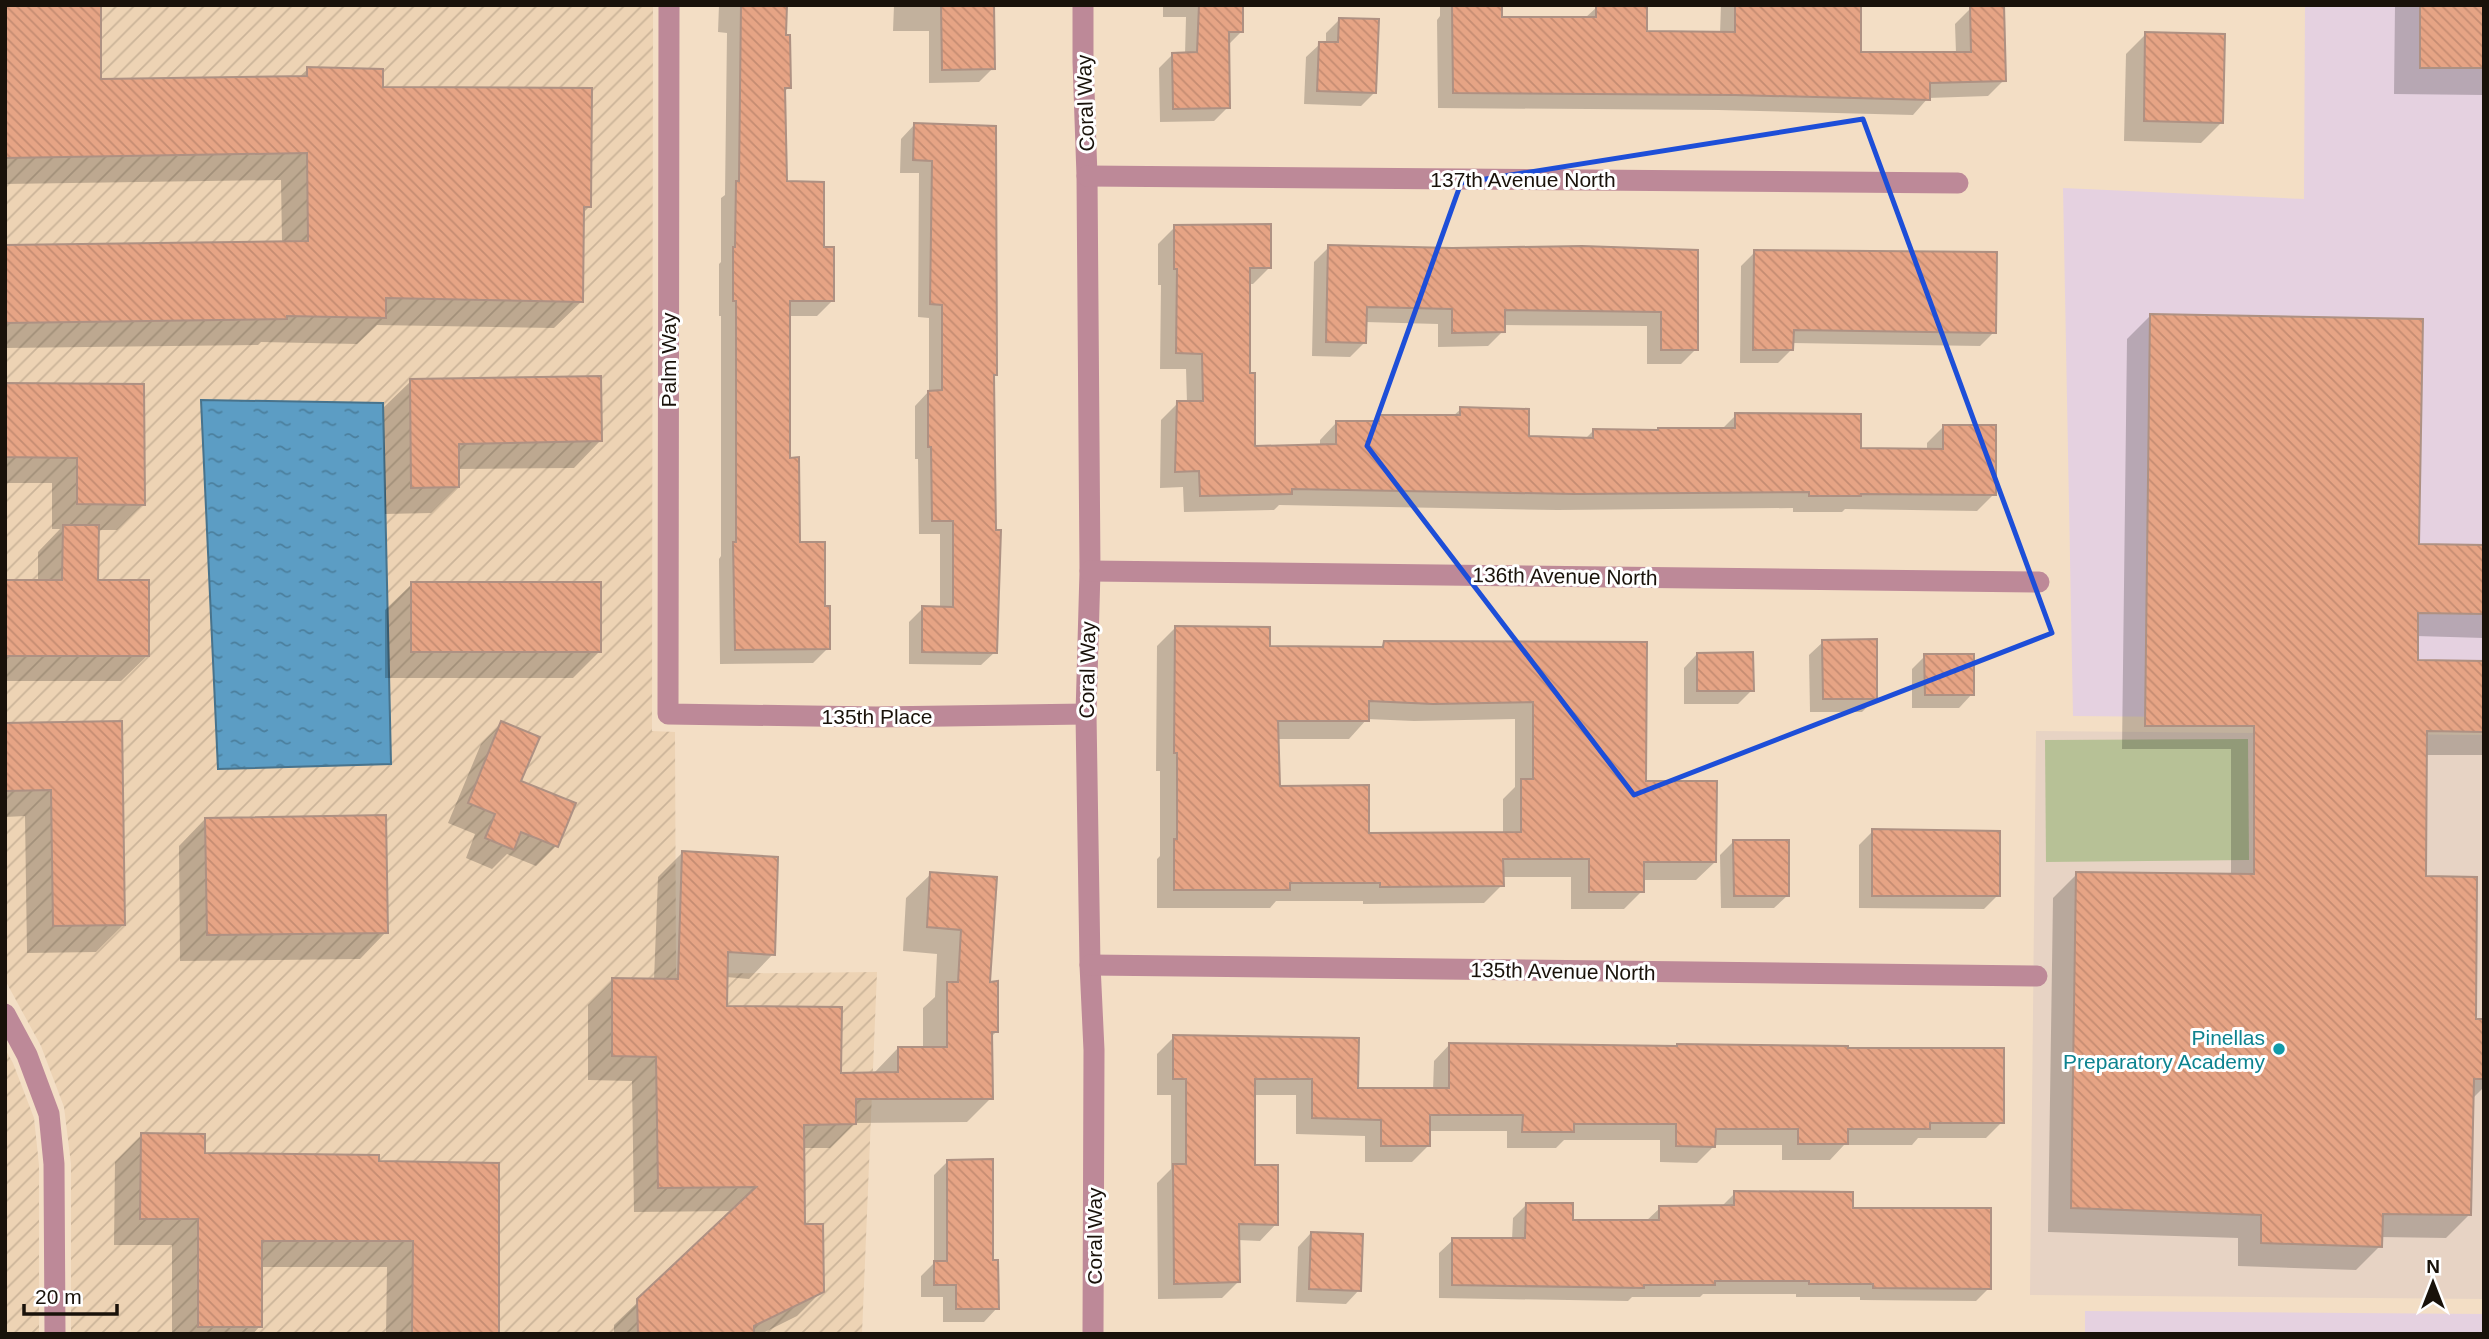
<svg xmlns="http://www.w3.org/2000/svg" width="2489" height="1339" font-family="Arial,sans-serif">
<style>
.commercial{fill:#e5d1e0}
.industrial{fill:url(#industrial-furrows)}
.education{fill:#e7d3c4}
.green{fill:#b7c196}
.water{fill:url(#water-ripples);stroke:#48738c;stroke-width:2}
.shadow{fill:#0003;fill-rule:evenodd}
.building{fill:url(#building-back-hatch);stroke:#ae9183;stroke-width:2;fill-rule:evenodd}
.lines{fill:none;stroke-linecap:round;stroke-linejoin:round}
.minor{stroke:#bd8998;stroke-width:21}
.marked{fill:none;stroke:#1d4ed8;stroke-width:5;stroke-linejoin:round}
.culture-dot{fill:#0f9aa8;stroke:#fff;stroke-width:2.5}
.labels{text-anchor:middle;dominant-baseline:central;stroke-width:6;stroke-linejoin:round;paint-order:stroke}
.street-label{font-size:21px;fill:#19120a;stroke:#fff}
.culture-label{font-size:21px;fill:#0d838f;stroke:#fff;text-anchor:end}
</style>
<defs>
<pattern id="industrial-furrows" width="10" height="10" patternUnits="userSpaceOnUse" patternTransform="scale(1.75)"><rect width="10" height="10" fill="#edd3b4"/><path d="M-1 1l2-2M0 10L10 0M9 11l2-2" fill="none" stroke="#cbb499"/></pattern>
<pattern id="water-ripples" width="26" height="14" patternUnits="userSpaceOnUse" patternTransform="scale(1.75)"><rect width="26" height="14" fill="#5c9dc4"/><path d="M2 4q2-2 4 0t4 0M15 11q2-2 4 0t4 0" fill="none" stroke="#4b7f9d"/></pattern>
<pattern id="building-back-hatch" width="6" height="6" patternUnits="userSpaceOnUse" patternTransform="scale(1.75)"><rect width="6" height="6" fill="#e6a485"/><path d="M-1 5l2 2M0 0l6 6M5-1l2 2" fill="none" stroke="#c58c72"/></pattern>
</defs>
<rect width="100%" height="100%" fill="#f3dec5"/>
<!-- commercial -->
<g class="commercial">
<polygon points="2305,5 2484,5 2484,720 2073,716 2063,188 2304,199"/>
<polygon points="2085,1311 2484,1314 2484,1334 2085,1334"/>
</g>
<!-- industrial -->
<g class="industrial">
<polygon points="5,5 653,5 652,731 675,732 676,974 877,972 862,1334 71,1334 71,1164 64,1107 41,1046 5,980"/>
<polygon points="5,1049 13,1063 34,1118 39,1165 39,1334 5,1334"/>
</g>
<!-- education -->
<polygon class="education" points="2036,731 2484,735 2484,1299 2030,1295"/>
<!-- green -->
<polygon class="green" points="2248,739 2249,860 2046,862 2045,740"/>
<!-- water -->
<polygon class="water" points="201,400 383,403 391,764 218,769"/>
<!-- shadow -->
<g class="shadow">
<polygon points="5,5 99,81 298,78 308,69 382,89 590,206 583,213 581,302 554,328 377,325 357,344 261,342 258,345 5,348 5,247 282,243 281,180 5,184"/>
<polygon points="719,5 785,5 784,37 789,87 783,93 785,183 822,249 832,301 817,316 789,316 789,459 798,543 824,608 828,648 813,663 720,664 719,559 721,556 721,316 719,316 719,264 721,262 721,198 725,195 727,33 718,32"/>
<polygon points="894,5 994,5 993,68 979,82 929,83 929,31 893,31"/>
<polygon points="1163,5 1242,5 1242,31 1228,45 1228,107 1214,121 1160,122 1159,68 1173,54 1185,54 1186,17 1163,17"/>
<polygon points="1440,5 1501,5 1501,18 1585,18 1597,7 1645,33 1720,34 1721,5 1859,5 1859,53 1956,53 1955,24 1971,8 2004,80 1988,96 1928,98 1913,115 1718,110 1438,108 1437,20 1440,16"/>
<polygon points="2380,5 2484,5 2484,95 2394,94 2395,6"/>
<polygon points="1340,19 1375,92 1361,106 1304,104 1306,57 1320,44 1326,44 1326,33"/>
<polygon points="2146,34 2221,123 2201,143 2124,141 2126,54"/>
<polygon points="914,125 994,128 995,375 992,377 995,652 981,665 909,664 909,622 923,608 940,608 940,534 919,534 918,459 915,459 915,406 929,391 929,318 918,317 919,173 900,173 901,139"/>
<polygon points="1175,227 1270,267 1253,284 1248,284 1248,375 1254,448 1320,446 1320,440 1336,423 1374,423 1380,417 1452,417 1461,409 1527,438 1585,439 1594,430 1721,430 1736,415 1859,450 1927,451 1927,443 1943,427 1994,494 1977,511 1845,509 1842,512 1793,512 1793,508 1557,510 1279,505 1274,510 1184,512 1183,487 1160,488 1161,420 1178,403 1187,403 1186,369 1160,369 1161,285 1158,285 1158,244"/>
<polygon points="1329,247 1696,252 1696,349 1681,364 1647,364 1647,326 1503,325 1503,331 1488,346 1438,347 1438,324 1365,322 1365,342 1350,357 1312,356 1314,262"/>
<polygon points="1755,252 1994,332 1980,346 1792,343 1792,349 1778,363 1740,363 1741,266"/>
<polygon points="2151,315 2417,546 2484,547 2484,638 2416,636 2416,662 2484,663 2484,755 2425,755 2425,878 2475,1021 2484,1021 2484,1087 2472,1099 2470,1214 2446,1238 2380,1237 2380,1246 2356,1270 2238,1266 2238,1238 2048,1232 2053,898 2077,874 2231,876 2231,749 2122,749 2127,339"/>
<polygon points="411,381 600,441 574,468 457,469 458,486 431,513 385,514 384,407"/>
<polygon points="5,385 143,504 117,530 97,530 96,582 147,656 121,681 5,681 5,582 38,582 38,552 60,529 52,529 52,483 5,483"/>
<polygon points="412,584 600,651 573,678 385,678 385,610"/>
<path d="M1175 628 1268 648 1379 649 1384 643 1646 644 1644 783 1715 862 1696 880H1642V891L1624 909H1571V877H1502V885L1484 903 1363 904V901H1276L1270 908H1157V859L1160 856V771H1156L1157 646ZM1367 719 1414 721 1515 719V787L1503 799V834H1367L1278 787 1277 739H1349Z"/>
<polygon points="1823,642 1876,698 1862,712 1810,712 1809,655"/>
<polygon points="1697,654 1752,690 1738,704 1684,704 1684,668"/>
<polygon points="1925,656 1972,694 1959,708 1912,708 1912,669"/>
<polygon points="120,723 123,925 96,952 27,953 25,816 5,817 5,724"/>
<polygon points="501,724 519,782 556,846 536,866 507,854 492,869 466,858 475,834 448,823 481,744"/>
<polygon points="205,819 386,932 360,959 180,961 179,846"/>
<polygon points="1873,831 1998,895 1984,909 1859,908 1859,845"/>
<polygon points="1734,841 1788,895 1774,908 1721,908 1720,855"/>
<polygon points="682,853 773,954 749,979 726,977 725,1008 839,1075 874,1073 898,1048 923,1048 923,1008 935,997 937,954 903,951 906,898 931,874 995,878 988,983 997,1031 991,1037 991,1098 967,1122 855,1123 830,1148 802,1148 803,1226 822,1291 797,1316 761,1334 614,1334 614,1325 733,1211 634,1212 632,1081 588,1080 588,1005 613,980 654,980 658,877"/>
<polygon points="1174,1037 1357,1089 1433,1090 1434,1061 1450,1044 1675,1048 1677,1045 2002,1122 1986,1138 1918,1138 1912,1145 1844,1145 1830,1160 1782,1160 1782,1145 1715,1145 1697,1163 1660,1162 1660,1140 1564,1140 1556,1148 1507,1148 1507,1131 1428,1131 1428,1146 1412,1162 1365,1162 1365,1136 1296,1134 1296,1095 1254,1095 1254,1167 1276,1224 1260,1241 1238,1240 1238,1282 1222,1298 1158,1299 1157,1183 1171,1169 1171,1095 1157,1095 1157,1054"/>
<polygon points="142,1135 203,1155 377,1163 497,1334 386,1334 387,1267 260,1267 260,1326 253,1334 172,1334 172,1245 114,1245 115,1162"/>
<polygon points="948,1161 992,1262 997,1308 984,1322 943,1322 943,1297 921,1297 921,1276 934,1263 934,1175"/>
<polygon points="1735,1193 1851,1210 1989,1288 1976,1301 1860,1300 1860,1297 1796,1297 1796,1294 1703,1294 1700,1297 1632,1297 1628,1301 1439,1298 1439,1253 1453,1240 1512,1240 1513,1218 1526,1205 1571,1222 1645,1222 1660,1208 1721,1207"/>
<polygon points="1311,1233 1359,1290 1346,1304 1296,1302 1298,1247"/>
</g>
<!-- building -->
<g class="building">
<polygon points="5,5 101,5 101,79 307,76 307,67 383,69 383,87 592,88 591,207 584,207 583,302 386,298 386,318 287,316 287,319 5,323 5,245 308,241 307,153 5,158"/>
<polygon points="741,5 787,5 786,35 790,35 791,88 785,88 787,181 824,182 824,247 834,247 834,301 790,301 790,458 799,457 800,542 825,542 825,606 830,606 830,649 735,650 733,542 736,542 736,301 733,301 733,247 735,247 736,181 739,181"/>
<polygon points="941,5 994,5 995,69 942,70"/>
<polygon points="1199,5 1243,5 1243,32 1229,32 1230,108 1173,109 1172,53 1197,52"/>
<polygon points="1452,5 1502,5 1502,17 1596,17 1596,5 1647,5 1647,31 1735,32 1735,5 1861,5 1861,52 1971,52 1970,6 2004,5 2006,81 1930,83 1930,100 1734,95 1453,93"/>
<rect x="2420" y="5" width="64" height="63"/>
<polygon points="1339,18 1379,19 1376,93 1317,91 1319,42 1338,42"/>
<polygon points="2145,32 2225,34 2223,123 2144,121"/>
<polygon points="914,123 996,126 997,375 994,375 995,460 996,530 1001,530 997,653 922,652 922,606 953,607 953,521 932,521 931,447 928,447 928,391 942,390 942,305 930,304 932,161 913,160"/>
<polygon points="1271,224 1271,268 1250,268 1250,373 1255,373 1255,446 1336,444 1336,421 1379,421 1379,415 1460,415 1460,407 1529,409 1529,436 1593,438 1593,429 1658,430 1658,428 1735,428 1735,413 1861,414 1861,448 1943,449 1943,425 1996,425 1996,495 1861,494 1861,496 1809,496 1809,492 1575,494 1292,489 1292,494 1200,496 1199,471 1175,472 1177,401 1203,401 1202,354 1176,353 1177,269 1174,269 1174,225"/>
<polygon points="1328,245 1452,248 1582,246 1698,250 1698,350 1661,350 1661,312 1505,310 1505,332 1452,333 1452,309 1367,307 1366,343 1326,342"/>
<polygon points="1754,250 1997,252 1996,333 1794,330 1793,350 1753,350"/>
<polygon points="2150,314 2423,319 2419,544 2484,545 2484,614 2418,613 2418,660 2484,661 2484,732 2427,731 2426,876 2477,877 2476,1019 2484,1019 2484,1079 2474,1079 2471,1215 2383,1214 2382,1247 2261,1243 2261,1215 2071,1208 2076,872 2254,874 2254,726 2145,726"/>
<polygon points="601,376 602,441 459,444 459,487 411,488 410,379"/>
<polygon points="5,383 144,384 145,505 77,504 77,458 5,457"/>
<polygon points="63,525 99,525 98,580 149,580 149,656 5,656 5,580 62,580"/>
<rect x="411" y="582" width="190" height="70"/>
<path d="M1175 626 1270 627V646L1383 647 1384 641 1647 642 1646 781H1717L1716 862H1644V892H1589V859H1503L1504 886 1380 887V883H1290V890H1174V839H1177V753H1174ZM1369 701 1433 704 1533 702V779H1521V832L1369 833V785L1280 786 1278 721H1369Z"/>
<polygon points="1877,639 1877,699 1823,699 1822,640"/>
<polygon points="1753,652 1754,691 1697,691 1697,653"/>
<polygon points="1924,654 1974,654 1974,695 1925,695"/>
<polygon points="122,721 125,925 53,926 51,790 5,791 5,723"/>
<polygon points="501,721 540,737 521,781 576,803 558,847 521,832 514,850 485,838 495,814 468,803"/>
<polygon points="386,815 388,933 207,935 205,818"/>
<polygon points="1872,829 2000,831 2000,896 1872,896"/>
<polygon points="1733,840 1789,840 1789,896 1734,896"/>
<polygon points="682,851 778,857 775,955 728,952 727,1006 842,1007 841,1073 898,1072 898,1047 947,1047 947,982 958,982 961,930 927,927 930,872 997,877 990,982 998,981 998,1032 992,1032 993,1099 856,1099 856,1124 804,1125 805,1224 823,1224 824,1292 754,1326 754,1334 638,1334 637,1299 756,1187 658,1188 656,1057 612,1056 612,978 678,979"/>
<polygon points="1173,1035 1359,1038 1358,1088 1449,1088 1449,1043 1677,1046 1677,1044 1848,1046 1848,1048 2004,1048 2004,1123 1930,1123 1930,1129 1848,1129 1848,1144 1798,1144 1798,1129 1716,1129 1715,1147 1676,1146 1676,1124 1574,1124 1574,1132 1522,1132 1523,1115 1430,1115 1430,1146 1381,1146 1381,1120 1312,1118 1312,1079 1255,1079 1255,1165 1278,1165 1278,1225 1239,1224 1240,1282 1174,1284 1173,1164 1186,1164 1186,1079 1173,1079"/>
<polygon points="141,1133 205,1134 205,1153 379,1155 379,1161 499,1163 499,1334 412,1334 413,1241 262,1241 262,1327 198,1327 198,1219 140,1219"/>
<polygon points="993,1159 993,1260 998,1260 999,1309 956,1309 956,1285 934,1285 934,1261 947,1261 947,1160"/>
<polygon points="1734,1191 1853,1192 1853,1208 1991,1208 1991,1289 1873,1288 1873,1284 1809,1284 1809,1281 1715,1281 1715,1285 1644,1285 1644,1288 1452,1285 1452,1238 1525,1238 1526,1203 1573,1203 1573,1220 1659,1220 1659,1206 1734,1205"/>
<polygon points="1311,1232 1363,1234 1361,1291 1309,1289"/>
</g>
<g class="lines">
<!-- minor -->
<g class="minor">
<polyline points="669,5 668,714 876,717 1086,714"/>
<polyline points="1083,5 1083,62 1087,176 1090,571 1086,714 1090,965 1094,1050 1093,1334"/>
<polyline points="1087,176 1958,183"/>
<polyline points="1090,571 2039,582"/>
<polyline points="1090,965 2037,976"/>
<polyline points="5,1014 27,1055 49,1114 54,1164 55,1334"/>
</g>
</g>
<!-- marked area -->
<path class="marked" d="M1863 119 2052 633 1634 795 1367 446 1461 183Z"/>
<!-- markers -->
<circle class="culture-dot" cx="2279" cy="1049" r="7"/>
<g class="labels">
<!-- street labels -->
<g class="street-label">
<text transform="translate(1085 103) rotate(-92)">Coral Way</text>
<text x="1523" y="179">137th Avenue North</text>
<text transform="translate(668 360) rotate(-90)">Palm Way</text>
<text transform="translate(1565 576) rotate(1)">136th Avenue North</text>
<text transform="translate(1087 670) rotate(-89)">Coral Way</text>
<text x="877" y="716">135th Place</text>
<text transform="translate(1563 971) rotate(1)">135th Avenue North</text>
<text transform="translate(1094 1236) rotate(-90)">Coral Way</text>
</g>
<!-- culture labels -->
<g class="culture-label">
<text x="2265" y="1037">Pinellas<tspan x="2265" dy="24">Preparatory Academy</tspan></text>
</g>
</g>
<!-- border -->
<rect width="2489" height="1339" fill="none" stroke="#19120a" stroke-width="14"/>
<!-- north arrow -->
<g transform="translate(2433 1283)" stroke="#ffffff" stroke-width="5" paint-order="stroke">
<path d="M0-5L12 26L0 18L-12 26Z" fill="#19120a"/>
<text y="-10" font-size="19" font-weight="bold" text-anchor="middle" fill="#19120a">N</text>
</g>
<!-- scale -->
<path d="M24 1304v10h93v-10" fill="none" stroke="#19120a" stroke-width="3.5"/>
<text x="35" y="1304" font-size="21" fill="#19120a" stroke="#ffffff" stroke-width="5" paint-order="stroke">20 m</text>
</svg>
